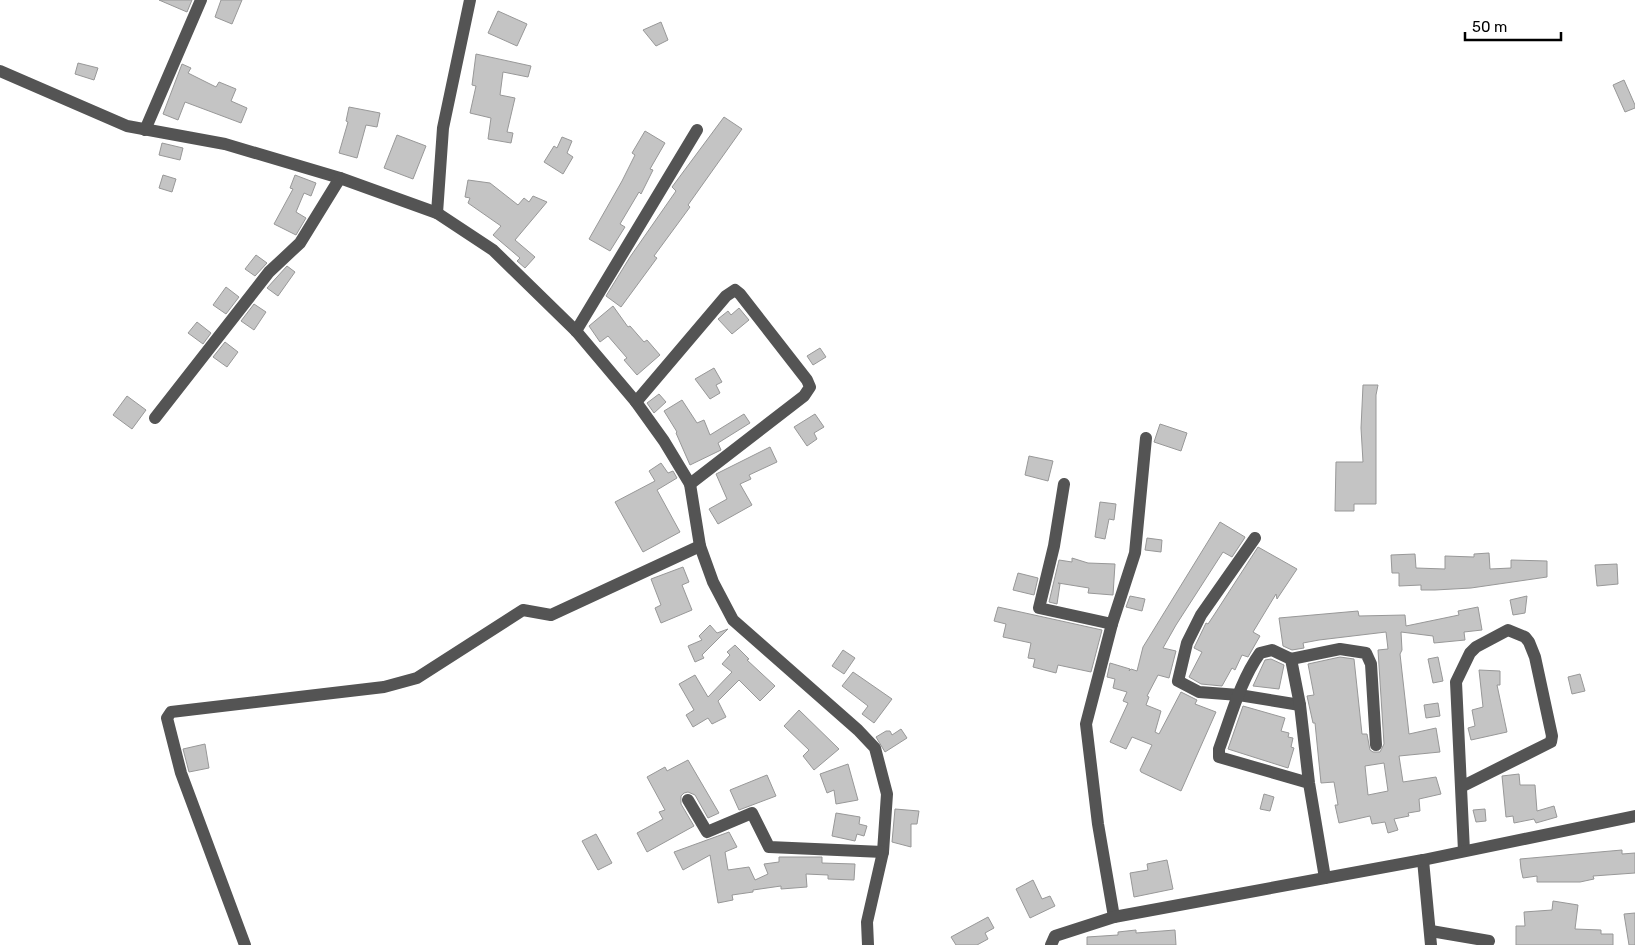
<svg xmlns="http://www.w3.org/2000/svg" width="1635" height="945" font-family="Rubik,sans-serif">
<style>
.building{fill:#c4c4c4;stroke:#989898;fill-rule:evenodd}
.lines{fill:none;stroke-linecap:round;stroke-linejoin:round}
.minor{stroke:#545454;stroke-width:12}
</style>
<rect width="100%" height="100%" fill="#fff"/>
<!-- building -->
<g class="building">
<polygon points="159,0 192,0 187,12"/>
<polygon points="221,0 242,0 232,24 215,17"/>
<polygon points="498,11 527,24 517,46 488,33"/>
<polygon points="661,22 668,40 656,46 643,30"/>
<polygon points="476,54 531,66 528,77 503,72 500,95 515,98 507,132 513,133 511,143 488,139 491,118 470,113 476,86 472,85"/>
<polygon points="78,63 98,68 94,80 75,74"/>
<polygon points="182,64 191,68 188,73 216,87 219,82 236,89 231,101 247,108 241,123 185,102 178,120 163,114"/>
<polygon points="1624,80 1635,105 1635,108 1625,112 1613,85"/>
<polygon points="349,107 380,113 377,127 366,125 357,158 339,153 348,122 346,121"/>
<polygon points="724,117 742,129 688,205 690,207 654,256 657,258 621,307 606,296 630,257 676,191 672,187"/>
<polygon points="645,131 665,143 650,169 653,170 641,194 639,192 620,224 625,227 610,251 589,239 622,181 635,155 632,153"/>
<polygon points="397,135 426,146 413,179 384,168"/>
<polygon points="562,137 572,141 567,153 573,157 563,174 544,162 554,146 557,148"/>
<polygon points="162,143 183,148 180,160 159,155"/>
<polygon points="163,175 176,179 172,192 159,188"/>
<polygon points="295,175 316,183 311,196 304,193 296,212 306,218 296,235 274,224 293,189 290,188"/>
<polygon points="468,180 490,183 518,205 524,198 529,202 533,196 547,202 515,240 535,257 525,268 517,261 520,258 493,235 501,226 468,203 470,198 465,197"/>
<polygon points="256,255 267,263 255,276 245,269"/>
<polygon points="287,266 295,272 278,296 267,288"/>
<polygon points="226,287 239,297 226,314 213,305"/>
<polygon points="254,304 266,312 254,330 241,321"/>
<polygon points="613,306 628,327 630,326 644,342 647,340 660,355 637,375 624,360 627,358 608,336 600,342 589,326"/>
<polygon points="739,308 749,320 732,334 718,319 728,311 731,315"/>
<polygon points="197,322 211,333 203,344 188,333"/>
<polygon points="225,342 238,352 227,367 213,357"/>
<polygon points="820,348 826,357 813,365 807,356"/>
<polygon points="714,368 722,382 716,385 720,393 710,399 695,379"/>
<polygon points="1363,385 1378,385 1376,395 1376,504 1354,504 1354,511 1335,511 1336,462 1363,462 1361,428"/>
<polygon points="659,394 666,402 654,413 647,403"/>
<polygon points="127,396 146,410 132,429 113,415"/>
<polygon points="682,400 697,423 704,420 710,435 744,414 750,423 718,443 721,450 690,465 676,433 677,432 664,411"/>
<polygon points="815,414 824,427 814,433 817,439 807,446 794,427"/>
<polygon points="1160,424 1187,433 1181,451 1154,442"/>
<polygon points="770,447 777,462 749,475 751,479 740,484 752,505 718,524 709,509 727,499 716,474"/>
<polygon points="1029,456 1053,461 1048,481 1025,475"/>
<polygon points="661,463 668,473 673,471 677,478 657,490 680,532 643,552 615,502 655,481 649,471"/>
<polygon points="1100,502 1116,504 1114,520 1109,519 1105,539 1095,537"/>
<polygon points="1220,522 1245,537 1244,539 1232,557 1223,552 1176,625 1163,648 1176,651 1169,678 1158,675 1147,696 1149,697 1146,705 1161,711 1155,732 1159,734 1181,692 1197,700 1195,704 1216,712 1181,791 1141,772 1140,770 1152,745 1132,737 1126,749 1110,742 1128,703 1123,701 1127,692 1113,688 1115,679 1107,677 1110,663 1130,669 1129,671 1131,669 1137,671 1143,647"/>
<polygon points="1147,538 1162,540 1161,552 1145,550"/>
<polygon points="1258,547 1297,569 1277,599 1276,594 1253,632 1260,636 1248,657 1242,655 1235,670 1232,668 1222,686 1201,684 1189,677 1202,652 1194,648 1206,623 1208,624 1214,615"/>
<polygon points="1489,553 1490,569 1511,568 1511,560 1547,561 1547,577 1471,588 1435,590 1421,590 1421,585 1399,586 1399,573 1392,573 1391,555 1415,554 1416,568 1445,569 1445,556 1474,557 1474,554"/>
<polygon points="1072,558 1088,563 1115,564 1113,595 1088,593 1089,588 1058,583 1060,584 1057,604 1049,602 1059,560 1072,562"/>
<polygon points="1617,564 1618,584 1597,586 1595,565"/>
<polygon points="683,567 689,582 682,585 692,610 661,623 655,608 661,605 651,579"/>
<polygon points="1018,573 1038,578 1034,595 1013,590"/>
<polygon points="1130,596 1145,599 1142,611 1126,607"/>
<polygon points="1527,596 1525,613 1513,615 1510,600"/>
<polygon points="998,607 1102,630 1091,672 1058,665 1056,673 1033,667 1035,659 1028,658 1031,643 1003,637 1006,624 994,621"/>
<path d="M1478 607 1482 630 1464 632 1465 640 1434 643 1433 636 1401 632 1402 650 1400 654 1409 734 1436 728 1440 752 1399 756 1403 782 1436 777 1441 794 1419 799 1420 811 1408 813 1409 816 1394 819 1398 830 1388 833 1385 822 1372 824 1370 816 1339 823 1335 805H1338L1334 782 1321 783 1315 723H1313L1307 696 1314 695 1308 664 1340 657 1354 659 1362 734H1367L1370 750 1373 752H1380L1384 744 1378 650 1388 649 1386 632 1319 640 1303 643 1304 648 1292 650 1283 646 1279 618 1358 611 1359 616 1405 615 1406 626 1459 615 1458 611ZM1384 763 1388 791 1368 795 1365 766Z"/>
<polygon points="710,625 717,633 728,629 702,655 704,658 695,662 688,646 702,640 699,636"/>
<polygon points="735,645 749,659 747,660 775,686 760,701 739,680 718,701 726,717 712,724 708,718 693,727 686,715 694,710 679,684 695,675 708,697 732,672 722,664 730,655 727,652"/>
<polygon points="843,650 855,658 844,674 832,666"/>
<polygon points="1438,657 1443,681 1433,683 1428,659"/>
<polygon points="1271,659 1284,665 1279,689 1253,686 1265,660"/>
<polygon points="1479,670 1500,671 1500,685 1497,685 1507,732 1471,740 1468,728 1475,726 1472,710 1483,707"/>
<polygon points="853,672 892,699 874,723 862,714 868,706 842,686"/>
<polygon points="1580,674 1585,691 1572,694 1568,677"/>
<polygon points="1438,703 1440,716 1426,718 1424,705"/>
<polygon points="1243,706 1285,718 1281,731 1289,733 1288,737 1293,738 1291,747 1294,748 1288,768 1228,749"/>
<polygon points="799,710 839,749 814,770 803,756 809,750 784,726"/>
<polygon points="901,729 907,738 885,752 876,737 886,731 890,731 892,735"/>
<polygon points="205,744 209,768 189,772 183,749"/>
<polygon points="688,760 719,813 708,818 695,795 688,792 684,793 681,796 681,804 694,826 647,852 637,833 663,819 659,812 665,810 647,777 665,767 667,771"/>
<polygon points="848,764 858,800 836,804 834,790 827,793 820,774"/>
<polygon points="1519,774 1520,785 1535,785 1537,811 1554,806 1557,817 1536,823 1534,819 1514,823 1513,816 1506,817 1502,776"/>
<polygon points="767,775 776,796 739,810 730,790"/>
<polygon points="1264,794 1274,797 1270,811 1260,809"/>
<polygon points="895,809 919,811 917,824 911,824 911,847 892,842"/>
<polygon points="1485,809 1486,821 1476,822 1473,810"/>
<polygon points="836,813 860,817 859,824 867,826 864,836 857,834 855,841 832,836"/>
<polygon points="729,832 737,847 725,852 728,870 749,867 755,880 768,874 764,864 779,862 779,857 822,857 822,863 855,864 854,880 828,879 828,875 806,874 807,887 781,889 781,886 753,890 753,892 732,895 733,900 718,903 710,855 683,870 674,852"/>
<polygon points="596,834 612,863 598,870 582,841"/>
<polygon points="1622,850 1622,854 1635,853 1635,873 1593,876 1594,879 1580,882 1537,882 1537,876 1523,878 1521,869 1520,859"/>
<polygon points="1167,860 1173,889 1134,897 1130,873 1148,870 1147,864"/>
<polygon points="1033,880 1042,899 1050,896 1055,906 1030,918 1016,889"/>
<polygon points="1553,901 1578,905 1575,929 1601,930 1601,934 1613,934 1613,945 1516,945 1516,926 1525,926 1524,912 1552,910"/>
<polygon points="1635,913 1635,945 1629,945 1624,914"/>
<polygon points="988,917 994,928 985,933 988,939 977,945 956,945 951,937"/>
<polygon points="1136,930 1136,933 1175,930 1176,945 1087,945 1087,937 1118,935 1118,932"/>
</g>
<g class="lines">
<!-- minor -->
<g class="minor">
<polyline points="0,71 127,126 225,144 340,178 437,213 493,250 576,331 636,402 664,441 690,484 700,546 713,582 733,620 858,730 875,748 887,794 883,852 867,922 868,945"/>
<polyline points="145,130 201,0"/>
<polyline points="437,213 443,128 470,0"/>
<polyline points="576,331 697,130"/>
<polyline points="636,402 726,296 735,290 740,294 807,380 810,387 804,396 690,484"/>
<polyline points="155,418 269,272 300,243 340,178"/>
<polyline points="1064,484 1054,546 1039,608 1112,624"/>
<polyline points="1255,538 1201,615 1187,643 1178,681 1199,692 1239,695 1300,705"/>
<polyline points="1291,659 1340,649 1366,653 1371,664 1376,745"/>
<path d="M1309 783 1219 757V749C1231 717 1240 681 1260 653L1272 650 1291 659 1300 705 1309 783 1325 878"/>
<polyline points="1461,787 1551,742 1552,736 1535,657 1529,642 1525,637 1508,630 1476,647 1470,653 1456,682 1464,851"/>
<polyline points="688,800 707,832 752,813 769,847 883,852"/>
<polyline points="1423,860 1431,945"/>
<polyline points="1114,917 1098,824 1086,724 1112,624 1135,553 1146,438"/>
<polyline points="1431,931 1489,941"/>
<polyline points="245,945 181,773 167,718 171,712 384,687 417,678 523,610 551,615 700,546"/>
<polyline points="1051,945 1055,936 1114,917 1423,860 1635,816"/>
</g>
</g>
<!-- scale -->
<path d="M1465 32v8h96v-8" fill="none" stroke="#000000" stroke-width="2.5"/>
<text x="1472" y="32" font-size="15" fill="#000000" stroke="#ffffff" stroke-width="4" paint-order="stroke">50 m</text>
</svg>
